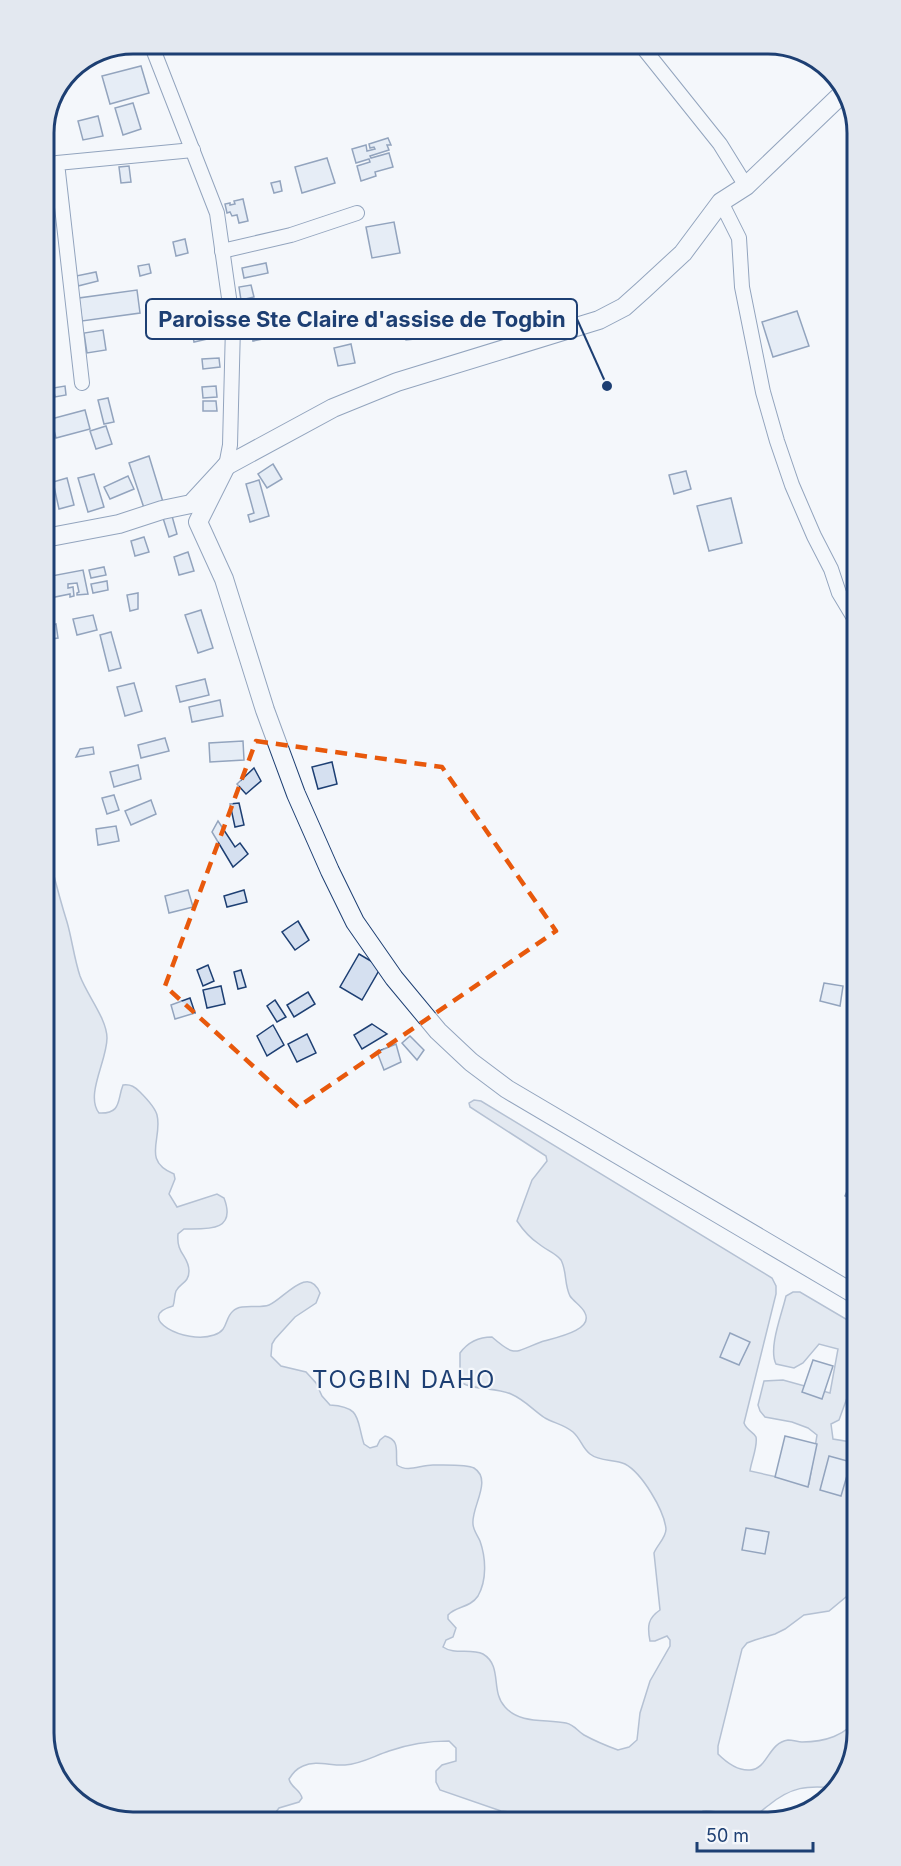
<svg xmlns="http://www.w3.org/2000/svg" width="901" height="1866" font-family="Inter,sans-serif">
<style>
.water{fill:#cfd7e4;stroke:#687fa3;stroke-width:1.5}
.building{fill:#d5e0f0;stroke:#1d3f73;stroke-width:1.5}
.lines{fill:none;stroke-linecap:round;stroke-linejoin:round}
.minor-casing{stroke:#1d3f73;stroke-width:16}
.tertiary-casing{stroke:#1d3f73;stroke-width:20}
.minor{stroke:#f4f7fb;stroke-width:14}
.tertiary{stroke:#f4f7fb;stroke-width:18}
.marked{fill:none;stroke:#e8590c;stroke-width:4.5;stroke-dasharray:12 8;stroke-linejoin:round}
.labels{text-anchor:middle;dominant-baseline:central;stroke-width:4.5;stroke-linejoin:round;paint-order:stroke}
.quarter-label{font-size:24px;letter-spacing:1.5px;fill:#1d3f73;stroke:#f4f7fb}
.rim{fill:none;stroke:#1d3f73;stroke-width:3}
.leader{fill:none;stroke:#1d3f73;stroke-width:2}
.callout-dot{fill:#1d3f73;stroke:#f4f7fb;stroke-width:2}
.callout{fill:#f4f7fb;stroke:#1d3f73;stroke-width:2}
.callout-label{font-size:22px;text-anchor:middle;font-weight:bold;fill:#1d3f73}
</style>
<rect width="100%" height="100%" fill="#f4f7fb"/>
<!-- water -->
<path class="water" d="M46 853 51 864C56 884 61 903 67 922 72 939 74 958 80 976 87 995 107 1019 107 1038 107 1061 85 1095 99 1113 122 1114 117 1100 123 1085 131 1084 135 1087 140 1092 146 1098 155 1107 157 1115 163 1138 141 1161 174 1174L175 1179 169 1194 177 1207 217 1194 224 1198C237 1232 207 1229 184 1229L178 1234C176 1254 189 1256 189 1271 189 1283 180 1283 176 1291 174 1296 175 1301 173 1306 133 1317 185 1345 214 1335 229 1330 224 1319 233 1311 241 1303 259 1309 269 1305 284 1299 308 1264 320 1293L316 1303 295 1317 275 1339 272 1344 271 1356 281 1366 306 1372 316 1383 322 1396 330 1405C362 1407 356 1419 364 1444L370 1448 377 1446 380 1440 385 1436C401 1440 395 1453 397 1465 408 1473 420 1465 433 1465 442 1465 467 1464 474 1468 493 1480 471 1507 473 1524 473 1530 478 1536 480 1541 486 1558 487 1580 478 1596 470 1608 456 1606 448 1615V1619L456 1628 453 1637 446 1640 443 1647C454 1655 471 1648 483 1654 503 1666 490 1691 505 1707 520 1724 545 1719 566 1723 575 1725 577 1731 584 1735 595 1741 607 1746 618 1750L629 1747 637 1740 640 1713 650 1681 670 1646V1640L667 1636 655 1641H650C647 1626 648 1618 660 1610L654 1553C657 1545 666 1538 666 1529 664 1510 642 1473 625 1464 614 1459 600 1462 590 1454 582 1448 581 1439 573 1432 565 1425 554 1423 545 1418 533 1410 525 1400 511 1394 495 1387 477 1391 462 1383L460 1372V1353C468 1342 479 1337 492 1337 516 1358 514 1352 541 1342 553 1338 594 1331 585 1313 582 1306 574 1302 570 1296 564 1284 567 1271 561 1260 556 1253 546 1250 539 1244 530 1238 523 1230 517 1221L532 1180 547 1161 546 1156 470 1107 469 1103 474 1100 481 1101 772 1278 776 1286V1294L744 1423C747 1431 754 1432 756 1437 758 1446 751 1462 750 1471L809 1484 817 1435 808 1428 792 1422 765 1417 760 1411 758 1405 764 1381 783 1380 830 1393 838 1349 819 1344 803 1363 794 1368 776 1364C768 1348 782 1314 786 1296L793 1292H800L856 1325V1373L839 1420 831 1424 833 1439 857 1443V1597H846L829 1611 804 1615 785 1629 775 1634 755 1640 747 1643 742 1649 718 1746V1754C726 1762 738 1771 750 1770 768 1769 768 1743 788 1740 793 1740 798 1742 802 1742 823 1742 848 1736 857 1716V1733L842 1783 835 1788C807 1785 791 1787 769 1805 763 1809 756 1817 749 1818 732 1820 720 1809 703 1811L698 1818 541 1819 526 1814 501 1811 440 1790 436 1782V1771L442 1765 456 1761V1748L449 1741C427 1741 409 1744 389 1751 374 1756 361 1764 345 1765 331 1766 316 1760 303 1766 296 1769 293 1773 289 1779 291 1788 300 1789 302 1798L299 1802 279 1808 269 1821 127 1822 90 1807 71 1782 48 1762Z"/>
<!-- building -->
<g class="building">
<polygon points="141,66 149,93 110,104 102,76"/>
<polygon points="133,103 141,129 123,135 115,108"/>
<polygon points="98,116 103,136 83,140 78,121"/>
<polygon points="388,138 391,145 387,145 389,150 370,156 371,158 389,153 393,167 375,172 376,176 361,181 357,166 370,162 369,159 356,163 352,149 366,145 367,151 375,149 374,147 370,148 369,144"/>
<polygon points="327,158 335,183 302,193 295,167"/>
<polygon points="129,166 131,182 121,183 119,167"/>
<polygon points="280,181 282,191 274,193 271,183"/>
<polygon points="243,199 248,221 239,223 237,215 232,216 230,212 227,213 225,204 230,203 230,205 235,204 234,201"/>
<polygon points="394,222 400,253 372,258 366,227"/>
<polygon points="185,239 188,253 176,256 173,242"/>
<polygon points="266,263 268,273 244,278 242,268"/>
<polygon points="149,264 151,273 140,276 138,266"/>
<polygon points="96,272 98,281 78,286 76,276"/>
<polygon points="251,285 254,297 241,300 239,287"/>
<polygon points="137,290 140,313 82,321 79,298"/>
<polygon points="797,311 809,346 773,357 762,322"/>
<polygon points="209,318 212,338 194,342 190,321"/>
<polygon points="275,320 279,336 253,341 250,326"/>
<polygon points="411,327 414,339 406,340 403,329"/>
<polygon points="103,330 106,350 87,353 84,333"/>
<polygon points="351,344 355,363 338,366 334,348"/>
<polygon points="219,358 220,367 203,369 202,359"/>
<polygon points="44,376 51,376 52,397 44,398"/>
<polygon points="65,386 66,395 55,397 53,388"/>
<polygon points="216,386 217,397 203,398 202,387"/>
<polygon points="108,398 114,422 104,424 98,400"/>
<polygon points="203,401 216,401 217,411 203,411"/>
<polygon points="85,410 90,429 56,438 51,419"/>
<polygon points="106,426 112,444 96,449 90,431"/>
<polygon points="149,456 163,502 144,508 129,463"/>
<polygon points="273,464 282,479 267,488 258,474"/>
<polygon points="686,471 691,489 674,494 669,475"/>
<polygon points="94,474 104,507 88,512 78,478"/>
<polygon points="128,476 134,489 110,499 104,487"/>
<polygon points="67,478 74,505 59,509 53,482"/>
<polygon points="259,480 269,516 250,522 248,515 254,513 246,484"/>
<polygon points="731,498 742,543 709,551 697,506"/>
<polygon points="172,516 177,534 169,537 163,518"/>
<polygon points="144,537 149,552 135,556 131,541"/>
<polygon points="188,552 194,571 179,575 174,557"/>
<polygon points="104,567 106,575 91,578 89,570"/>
<polygon points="83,570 88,594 77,595 77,593 79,592 77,583 68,584 68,588 73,587 74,596 70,597 70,594 50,598 46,577"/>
<polygon points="107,581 108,590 93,593 91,584"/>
<polygon points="138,593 138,609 130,611 127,595"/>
<polygon points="201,610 213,648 198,653 185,615"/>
<polygon points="93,615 97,630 77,635 73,619"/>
<polygon points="56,624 58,638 45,640 45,627"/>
<polygon points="111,632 121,668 109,671 100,635"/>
<polygon points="205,679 209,695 180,702 176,686"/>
<polygon points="134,683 142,711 125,716 117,687"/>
<polygon points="220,700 223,716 192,722 189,707"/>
<polygon points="165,738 169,751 141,758 138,745"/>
<polygon points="243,741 244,760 210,762 209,743"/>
<polygon points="93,747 94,754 76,757 80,749"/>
<polygon points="332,762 337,784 318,789 312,767"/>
<polygon points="138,765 141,779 114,787 110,772"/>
<polygon points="254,768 261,781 246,794 237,784"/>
<polygon points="114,795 119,810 107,814 102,798"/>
<polygon points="151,800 156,814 131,825 125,811"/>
<polygon points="239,803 244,825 235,827 230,804"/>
<polygon points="218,821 235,847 240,843 248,854 233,867 212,832"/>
<polygon points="116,826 119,841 98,845 96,829"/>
<polygon points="188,890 193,907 169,913 165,896"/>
<polygon points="244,890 247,902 227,907 224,896"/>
<polygon points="298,921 309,940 295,950 282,932"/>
<polygon points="359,954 381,967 362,1000 340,987"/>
<polygon points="208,965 214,981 203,986 197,970"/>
<polygon points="241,970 246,987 238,989 234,972"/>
<polygon points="824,983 843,986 840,1006 820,1001"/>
<polygon points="221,986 225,1004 207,1008 203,990"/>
<polygon points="308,992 315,1004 294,1017 287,1005"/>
<polygon points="190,998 195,1013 175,1019 171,1005"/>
<polygon points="275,1000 286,1017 277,1022 267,1006"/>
<polygon points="372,1024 387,1034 362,1049 354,1035"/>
<polygon points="273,1025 284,1045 267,1056 257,1036"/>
<polygon points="307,1034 316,1053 297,1062 288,1044"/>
<polygon points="410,1036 424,1050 417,1060 402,1043"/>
<polygon points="396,1044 401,1062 384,1070 377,1052"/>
<polygon points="854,1176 856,1177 856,1201 845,1196"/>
<polygon points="730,1333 750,1342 739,1365 720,1357"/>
<polygon points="813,1360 833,1366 822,1399 802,1392"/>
<polygon points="785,1436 817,1444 808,1487 775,1477"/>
<polygon points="829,1456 851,1462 841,1496 820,1490"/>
<polygon points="746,1528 769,1532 765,1554 742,1550"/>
</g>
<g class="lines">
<!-- minor casing -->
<g class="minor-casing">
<g id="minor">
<polyline points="151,44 217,213 233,326 230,445 226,466"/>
<polyline points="640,44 720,144 746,186"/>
<polyline points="721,202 739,238 742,287 763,392 777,441 792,485 814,536 831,569 839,593 854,618"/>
<polyline points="222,251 291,235 357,213"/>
<polyline points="82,383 57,163 193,150"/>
</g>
</g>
<!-- tertiary casing -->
<g class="tertiary-casing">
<g id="tertiary">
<polyline points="226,466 198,522 224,579 265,710 296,794 330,871 355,922 394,978 438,1031 471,1062 507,1089 856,1295"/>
<polyline points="45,538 119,524 162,510 191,504 226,466 333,408 397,382 599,320 624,307 643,290 683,253 721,202 746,186 844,92"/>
</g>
</g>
<!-- minor -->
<use href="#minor" class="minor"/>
<!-- tertiary -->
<use href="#tertiary" class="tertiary"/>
</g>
<!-- marked area -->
<path d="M0 0H901V1866H0ZM256 741 442 767 556 931 298 1107 165 986Z" fill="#f4f7fb" fill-opacity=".55" fill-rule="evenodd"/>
<path class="marked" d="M256 741 442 767 556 931 298 1107 165 986Z"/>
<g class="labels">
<!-- quarter labels -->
<g class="quarter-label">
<text x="404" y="1379">TOGBIN DAHO</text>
</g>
</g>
<!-- crop -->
<path d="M0 0H901V1866H0ZM133 54H768A79 79 0 0 1 847 133V1733A79 79 0 0 1 768 1812H133A79 79 0 0 1 54 1733V133A79 79 0 0 1 133 54Z" fill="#e3e8f0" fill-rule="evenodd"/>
<path class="rim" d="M133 54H768A79 79 0 0 1 847 133V1733A79 79 0 0 1 768 1812H133A79 79 0 0 1 54 1733V133A79 79 0 0 1 133 54Z"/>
<!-- callouts -->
<path class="leader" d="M607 386L577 319"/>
<circle class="callout-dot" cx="607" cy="386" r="6"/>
<rect class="callout" x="146" y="299" width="431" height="40" rx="6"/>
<g class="callout-label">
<text x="362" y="327">Paroisse Ste Claire d'assise de Togbin</text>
</g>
<!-- scale -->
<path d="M697 1842v9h116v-9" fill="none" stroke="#1d3f73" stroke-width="3"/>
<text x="706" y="1842" font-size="18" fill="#1d3f73" stroke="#f4f7fb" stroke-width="4.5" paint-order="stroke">50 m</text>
</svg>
